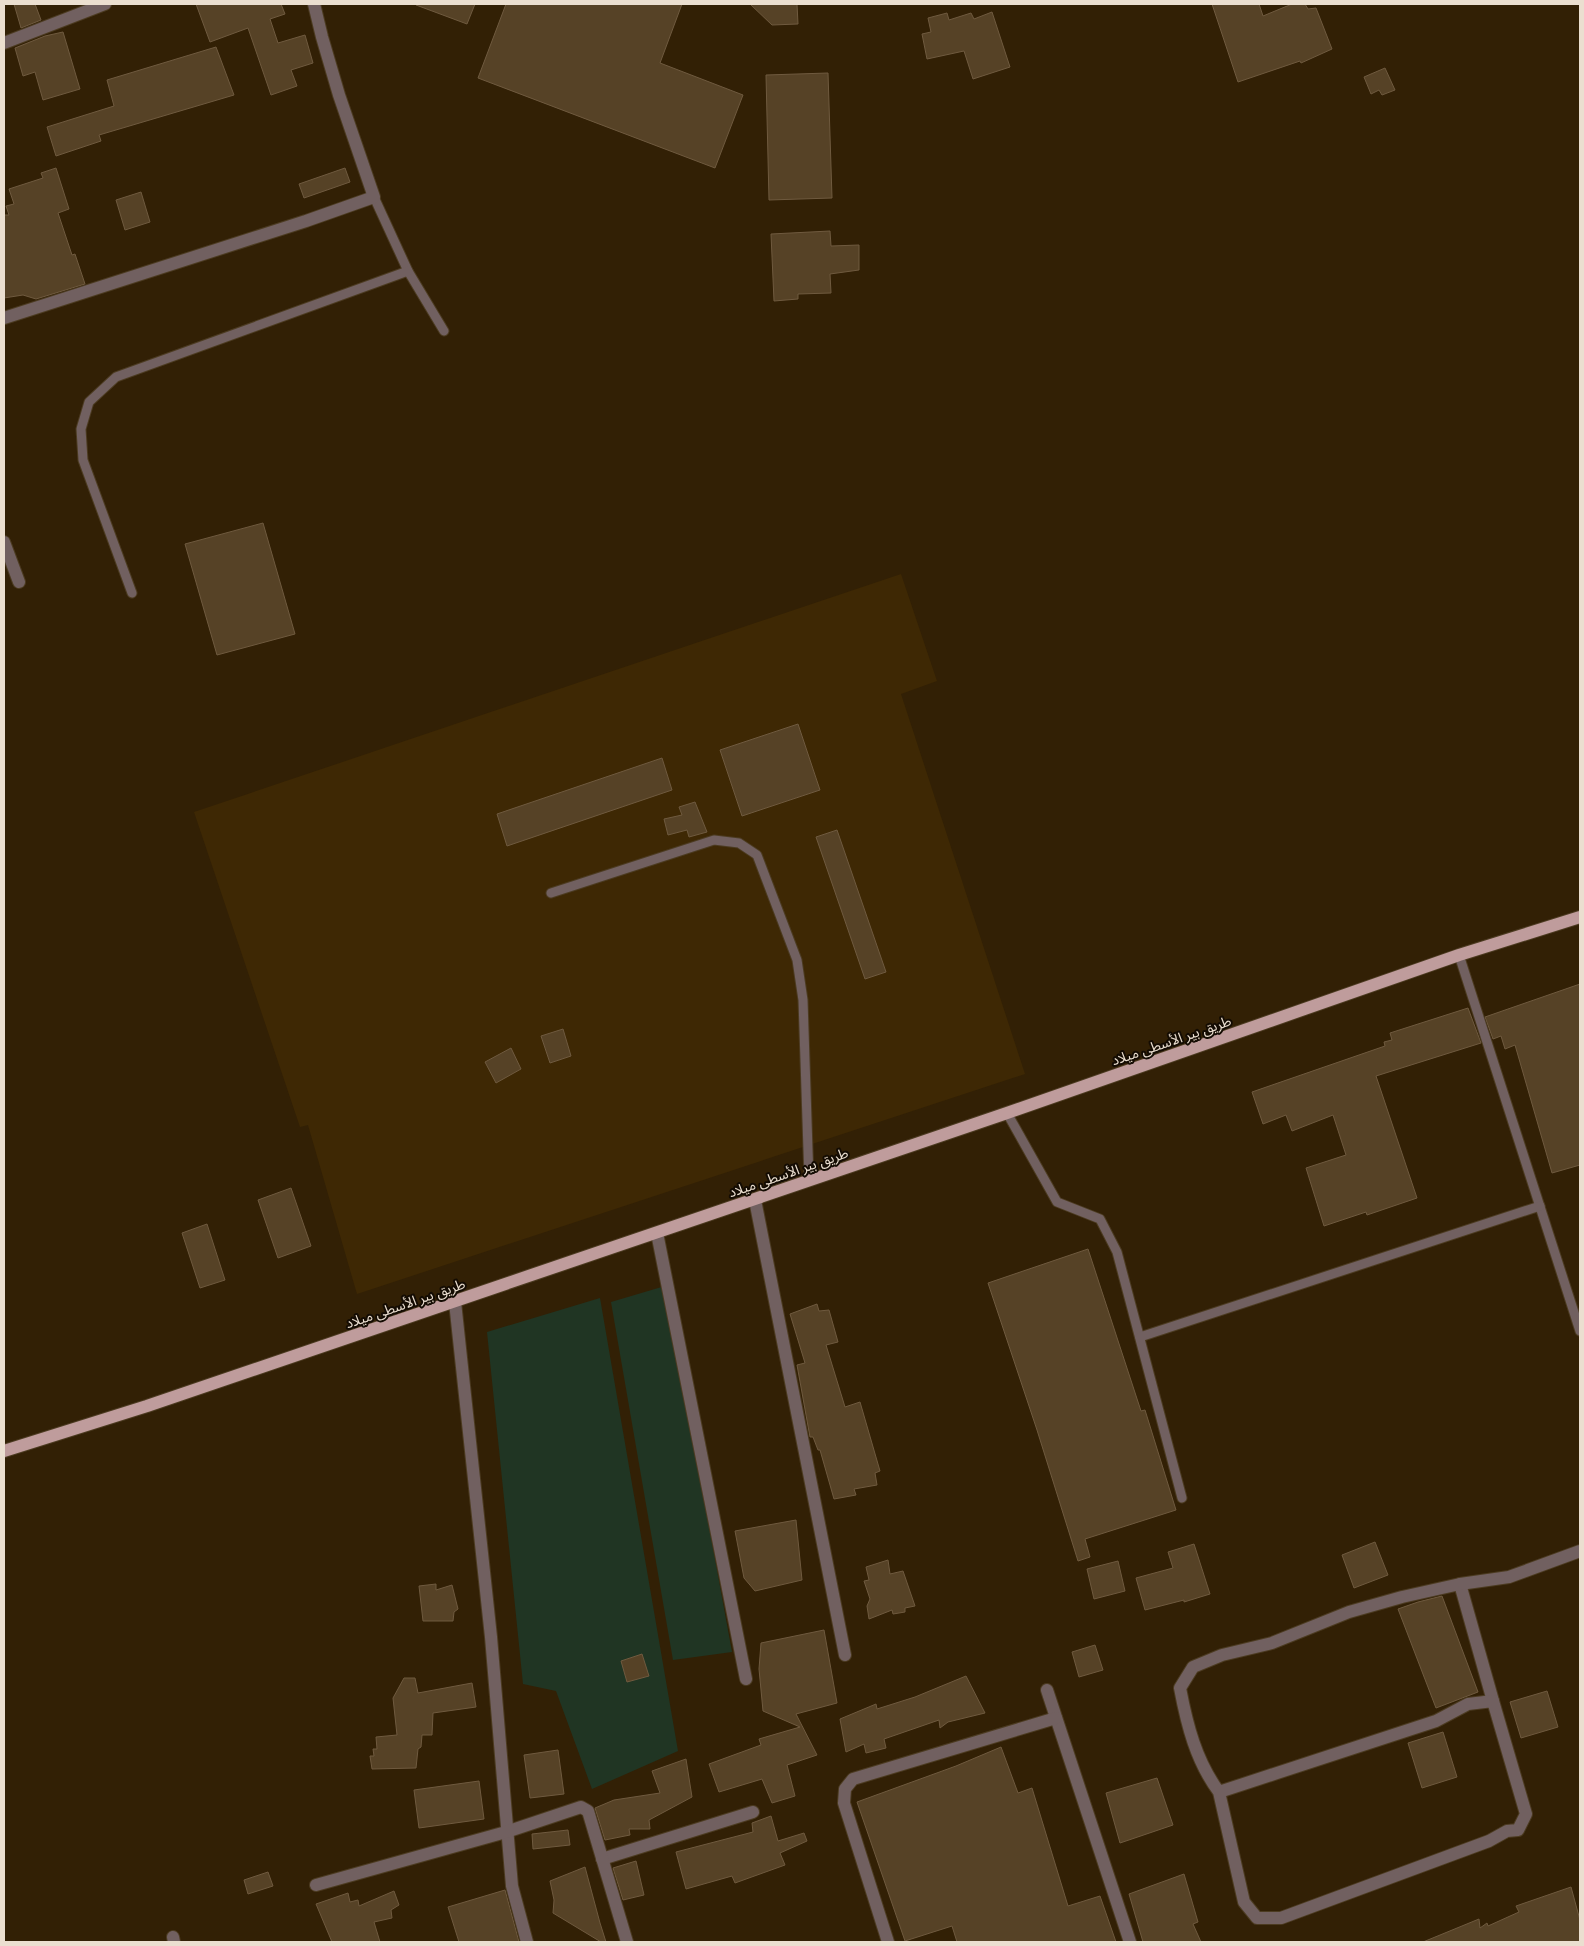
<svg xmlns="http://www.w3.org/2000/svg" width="1584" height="1946" font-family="'Golos Text','Noto Sans Arabic',sans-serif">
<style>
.built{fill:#3e2804}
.green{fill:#203523}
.building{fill:#564226;stroke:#6f5a3f}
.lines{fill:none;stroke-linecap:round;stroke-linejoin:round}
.lane-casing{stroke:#4c3b21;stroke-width:11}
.street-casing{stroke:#4c3b21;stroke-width:14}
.primary-casing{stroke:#4c3b21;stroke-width:14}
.lane{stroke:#716060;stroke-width:9}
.street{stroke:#716060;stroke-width:12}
.primary{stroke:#bf9c9c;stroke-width:12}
.labels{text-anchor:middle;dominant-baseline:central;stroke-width:4;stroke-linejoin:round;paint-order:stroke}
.street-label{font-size:14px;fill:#ebdfd0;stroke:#140c03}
</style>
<rect width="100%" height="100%" fill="#322005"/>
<!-- built -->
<polygon class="built" points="901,574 937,681 901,694 1025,1074 357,1294 308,1125 300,1127 194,812"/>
<!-- green -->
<g class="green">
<polygon points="665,1286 732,1652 673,1660 611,1302"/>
<polygon points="600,1298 678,1751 592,1789 556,1691 523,1684 487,1332"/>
</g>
<!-- building -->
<g class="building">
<polygon points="14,4 35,4 41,20 21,28"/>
<polygon points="196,4 281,4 285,14 270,19 278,43 305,35 313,63 291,70 297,86 271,95 248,28 210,42"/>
<polygon points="416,4 475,4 467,24 416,5"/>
<polygon points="506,4 682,4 660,63 743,95 715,168 478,78"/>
<polygon points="750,4 797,4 798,24 772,25"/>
<polygon points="1212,4 1259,4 1263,16 1292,4 1305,4 1308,9 1316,8 1332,49 1301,63 1300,61 1238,82"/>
<polygon points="992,12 1010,67 973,79 964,51 927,59 922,34 931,32 928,18 947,13 949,20 971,13 974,19"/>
<polygon points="63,32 80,89 43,100 35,72 23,76 15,48 45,36"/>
<polygon points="216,47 234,95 99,135 101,141 56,156 47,127 114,106 107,80"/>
<polygon points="1385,68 1395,90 1382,95 1379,90 1371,94 1364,77"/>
<polygon points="828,73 832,198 769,200 766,75"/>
<polygon points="56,168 69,209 58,213 72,255 75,254 85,284 36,299 23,295 4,298 4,215 9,215 6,206 14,204 9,189 43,178 41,173"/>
<polygon points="345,168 350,182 304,198 299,184"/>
<polygon points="141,192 150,222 125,230 116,200"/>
<polygon points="830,231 831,246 859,245 859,270 830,274 831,293 798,294 798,299 774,301 771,234"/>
<polygon points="263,523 295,634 217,655 185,544"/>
<polygon points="798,724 820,790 742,816 720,750"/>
<polygon points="662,758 672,790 507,846 497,814"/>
<polygon points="695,802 707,832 689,837 687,830 668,835 664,819 682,815 679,807"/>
<polygon points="837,830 886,972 865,979 816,837"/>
<polygon points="1580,984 1580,1165 1552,1173 1515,1045 1505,1049 1501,1036 1493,1039 1485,1017"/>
<polygon points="1468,1008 1481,1043 1376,1076 1417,1198 1367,1215 1366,1212 1324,1226 1306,1168 1346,1155 1333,1115 1292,1131 1286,1115 1263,1124 1252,1092 1385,1046 1384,1042 1392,1040 1390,1033"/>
<polygon points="563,1029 571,1056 550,1063 541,1036"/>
<polygon points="511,1048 521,1069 496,1083 485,1062"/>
<polygon points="291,1188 311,1246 278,1258 258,1200"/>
<polygon points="207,1224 225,1280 200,1288 182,1233"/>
<polygon points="1088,1249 1141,1411 1145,1410 1176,1510 1085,1539 1090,1557 1078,1561 1037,1430 988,1283"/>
<polygon points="817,1304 819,1311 829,1310 838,1342 826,1345 845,1407 860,1402 880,1471 875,1473 877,1485 854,1489 856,1495 834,1499 820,1450 818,1450 813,1437 810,1437 797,1365 805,1363 790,1314"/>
<polygon points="796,1520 802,1580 755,1591 744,1578 735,1531"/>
<polygon points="1375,1542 1388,1575 1354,1588 1342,1555"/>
<polygon points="1194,1544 1210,1594 1184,1602 1184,1600 1145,1610 1136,1578 1173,1568 1168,1552"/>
<polygon points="888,1560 890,1574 903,1571 915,1606 905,1608 905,1612 893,1614 892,1610 869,1619 867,1606 870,1599 864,1581 869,1580 866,1567"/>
<polygon points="1118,1561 1125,1591 1094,1599 1087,1569"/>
<polygon points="436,1584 436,1590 452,1585 458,1609 454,1612 453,1621 423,1621 419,1586"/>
<polygon points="1442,1596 1478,1692 1436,1708 1398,1609 1418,1602"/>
<polygon points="824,1630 837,1703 796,1714 817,1755 787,1765 795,1796 772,1803 762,1779 719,1792 709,1764 761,1745 759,1739 800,1727 763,1711 759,1669 761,1643"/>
<polygon points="1095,1645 1103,1670 1079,1677 1072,1652"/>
<polygon points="642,1654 649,1676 627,1682 621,1661"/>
<polygon points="966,1676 985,1713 948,1722 940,1728 939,1720 884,1739 886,1748 866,1753 864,1744 846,1752 840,1719 876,1704 877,1709 915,1697"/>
<polygon points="404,1678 415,1678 418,1693 472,1683 476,1707 433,1713 432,1735 422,1735 421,1747 418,1749 416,1768 372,1769 370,1756 374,1756 373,1749 377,1749 376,1737 397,1735 393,1698"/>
<polygon points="1547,1691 1558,1727 1521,1738 1510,1702"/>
<polygon points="1443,1732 1457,1777 1422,1788 1408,1743"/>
<polygon points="1001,1747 1018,1793 1032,1788 1068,1906 1100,1896 1116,1942 957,1942 952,1926 905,1941 857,1802 956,1766"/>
<polygon points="558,1750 564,1794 530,1798 524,1755"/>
<polygon points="686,1759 692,1797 649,1820 650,1829 629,1829 630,1835 605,1840 595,1808 614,1800 660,1793 652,1771"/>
<polygon points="1157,1778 1173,1825 1120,1843 1106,1793"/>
<polygon points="479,1781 484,1819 419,1828 414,1790"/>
<polygon points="771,1816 778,1841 804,1833 807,1841 780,1853 785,1865 735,1883 732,1876 686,1889 676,1852 753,1832 752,1823"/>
<polygon points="568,1830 570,1845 533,1849 532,1834"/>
<polygon points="636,1861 644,1895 623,1900 613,1868"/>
<polygon points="585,1867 600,1923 606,1942 601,1942 553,1913 554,1900 550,1881"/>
<polygon points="268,1872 273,1886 248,1894 244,1880"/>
<polygon points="1184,1874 1198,1922 1193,1924 1201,1942 1143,1942 1129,1894"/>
<polygon points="1571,1887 1580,1920 1580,1942 1423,1942 1479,1919 1480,1928 1487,1923 1488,1926 1519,1912 1516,1906"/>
<polygon points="505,1890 519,1942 459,1942 448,1907"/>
<polygon points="394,1891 399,1905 391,1910 392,1918 374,1922 380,1942 332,1942 316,1904 348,1893 350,1902 358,1900 359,1906"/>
</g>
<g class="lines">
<!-- lane casing -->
<g class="lane-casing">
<g id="lane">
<polyline points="374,197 408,271 444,331"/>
<polyline points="132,593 83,460 81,429 89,402 116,377 408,271"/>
<polyline points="551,893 714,840 739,843 757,855 797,960 803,1000 809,1180"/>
<polyline points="1459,955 1580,1331"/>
<polyline points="1007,1113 1057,1202 1100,1219 1117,1252 1182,1498"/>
<polyline points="1140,1337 1540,1206"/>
</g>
</g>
<!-- street casing -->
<g class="street-casing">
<g id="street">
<polyline points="4,43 105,4"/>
<polyline points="4,318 306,221 374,197 339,95 322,37 314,4"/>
<polyline points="4,542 19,582"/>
<polyline points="755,1200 845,1655"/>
<polyline points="657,1233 746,1679"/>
<polyline points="455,1302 491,1637 512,1886 527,1942"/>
<polyline points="1460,1584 1493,1701"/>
<polyline points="1047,1690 1130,1942"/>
<path d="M1219 1792 1436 1721 1468 1704 1493 1701 1526 1814 1518 1830 1507 1831 1489 1841 1281 1918H1257L1244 1902 1219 1792C1196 1761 1187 1725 1180 1688L1193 1667 1222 1655 1272 1643 1349 1612 1402 1597 1460 1584 1509 1577 1580 1551"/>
<polyline points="602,1859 753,1812"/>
<polyline points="316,1885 506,1832 581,1807 588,1811 627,1942"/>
<polyline points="173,1937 174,1942"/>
<polyline points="888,1942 844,1803 845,1789 853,1779 1056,1718"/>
</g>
</g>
<!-- primary casing -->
<g class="primary-casing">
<polyline id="primary" points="4,1451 147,1406 1007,1113 1459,955 1580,917"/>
</g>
<!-- lane -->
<use href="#lane" class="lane"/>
<!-- street -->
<use href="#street" class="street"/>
<!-- primary -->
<use href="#primary" class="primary"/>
</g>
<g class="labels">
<!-- street labels -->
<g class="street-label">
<text transform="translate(1171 1040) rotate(-19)">طريق بير الأسطى ميلاد</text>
<text transform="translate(788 1172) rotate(-19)">طريق بير الأسطى ميلاد</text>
<text transform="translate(405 1303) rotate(-19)">طريق بير الأسطى ميلاد</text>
</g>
</g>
<!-- border -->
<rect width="1584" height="1946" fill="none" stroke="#ebdfd0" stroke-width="10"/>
</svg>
